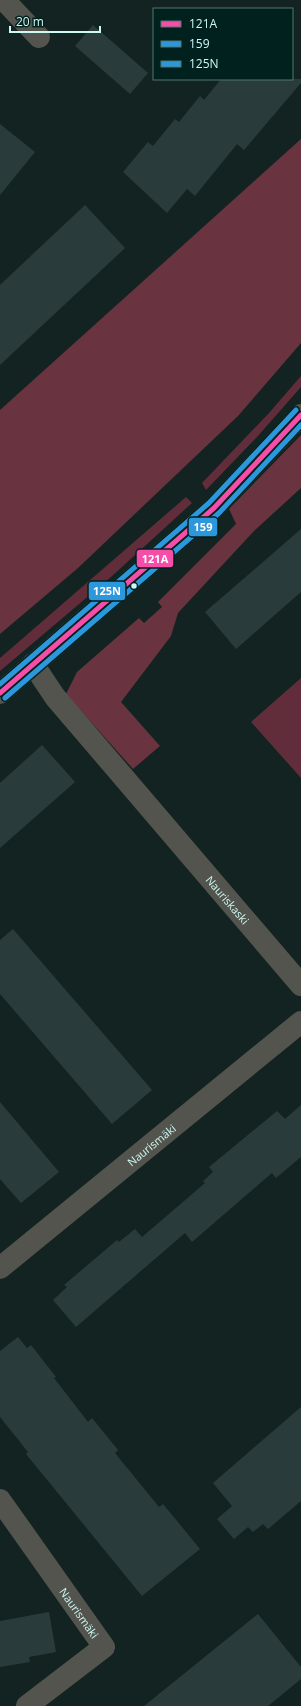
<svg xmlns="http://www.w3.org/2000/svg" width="301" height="1706" font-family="'Open Sans',sans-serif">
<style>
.green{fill:#622d3a}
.forest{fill:#6a3340}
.building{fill:#293c3b}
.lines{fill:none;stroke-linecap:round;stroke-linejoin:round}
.minor{stroke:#54544e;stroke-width:22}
.tertiary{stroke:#54544e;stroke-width:22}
.bus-1-casing{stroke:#01211e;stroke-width:8}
.bus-2-casing{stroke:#01211e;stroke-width:8}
.bus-3-casing{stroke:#01211e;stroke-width:8}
.bus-1{stroke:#f54da8;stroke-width:5}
.bus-2{stroke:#2d97dc;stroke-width:5}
.bus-3{stroke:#2d97dc;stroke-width:5}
.bus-dot{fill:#cbf9f3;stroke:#01211e;stroke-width:1.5}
.labels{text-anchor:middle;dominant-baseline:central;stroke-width:3;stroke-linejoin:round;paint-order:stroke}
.street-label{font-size:11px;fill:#cbf9f3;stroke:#01211e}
.line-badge{stroke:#01211e;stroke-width:1.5}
.badge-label{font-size:11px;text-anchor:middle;font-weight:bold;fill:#fff}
</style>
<rect width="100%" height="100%" fill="#122322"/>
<!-- green -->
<g class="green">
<polygon points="301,376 301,387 257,437 206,490 202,483 269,413"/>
<polygon points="186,497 192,503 111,577 0,671 0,658"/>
<polygon points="301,678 301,778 251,722"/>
</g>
<!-- forest -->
<g class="forest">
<polygon points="301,139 301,343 238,416 78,568 0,634 0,410"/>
<polygon points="301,435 301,488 254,531 178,613 171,636 121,702 160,746 133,769 66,694 77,672 139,618 144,623 162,607 158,602 236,524 229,509"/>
</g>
<!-- building -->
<g class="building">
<polygon points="93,25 148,73 130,94 75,46"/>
<polygon points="221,79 301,79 301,83 244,150 237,144 195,196 187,189 167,213 123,172 148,142 153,146 175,119 179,122 200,96 204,100"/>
<polygon points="0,124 35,152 0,195"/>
<polygon points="85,205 125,248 0,365 0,285"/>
<polygon points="301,529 301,592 236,649 205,612"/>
<polygon points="42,745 75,782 0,848 0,783"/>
<polygon points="13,929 152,1090 112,1124 0,994 0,940"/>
<polygon points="0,1102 59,1172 21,1203 0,1179"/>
<polygon points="301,1105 301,1157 276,1178 272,1173 192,1242 185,1233 76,1327 53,1300 67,1287 64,1285 117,1240 119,1242 135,1229 142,1237 205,1183 203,1181 213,1172 209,1167 277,1111 285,1119"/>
<polygon points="18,1337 27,1348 31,1345 56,1377 54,1378 88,1422 92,1418 118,1450 115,1453 159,1507 163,1504 200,1549 142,1596 26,1454 28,1452 0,1417 0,1351"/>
<polygon points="301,1407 301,1501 268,1529 263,1524 253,1532 248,1527 234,1539 217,1519 232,1506 213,1483"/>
<polygon points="49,1612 56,1652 29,1657 30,1662 0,1667 0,1621"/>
<polygon points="258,1614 301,1667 301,1679 268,1706 144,1706"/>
</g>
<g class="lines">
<!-- minor -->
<g class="minor">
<polyline points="4,0 39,37"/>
<path id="s1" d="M33 664 55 697 301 985"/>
<path id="s2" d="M0 1268 301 1022"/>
<path id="s3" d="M0 1500 104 1647 27 1706"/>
</g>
<!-- tertiary -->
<polyline class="tertiary" points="0,693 214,508 301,415"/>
<!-- bus-1 casing -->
<g class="bus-1-casing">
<polyline id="bus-1" points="0,693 214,508 301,415"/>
</g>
<!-- bus-2 casing -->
<g class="bus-2-casing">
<polyline id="bus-2" points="5,698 219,513 301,425"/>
</g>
<!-- bus-3 casing -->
<g class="bus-3-casing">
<polyline id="bus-3" points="0,684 209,503 296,410"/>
</g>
<!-- bus-1 -->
<use href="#bus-1" class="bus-1"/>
<!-- bus-2 -->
<use href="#bus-2" class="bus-2"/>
<!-- bus-3 -->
<use href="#bus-3" class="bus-3"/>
</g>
<!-- markers -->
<circle class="bus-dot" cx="134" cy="586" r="3.5"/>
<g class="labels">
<!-- street labels -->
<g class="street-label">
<text stroke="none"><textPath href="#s1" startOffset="306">Nauriskaski</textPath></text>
<text stroke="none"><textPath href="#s2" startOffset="195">Naurismäki</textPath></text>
<text stroke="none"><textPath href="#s3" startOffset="138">Naurismäki</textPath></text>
</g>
</g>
<g class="line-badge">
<rect x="188" y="517" width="30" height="20" rx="4" fill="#2d97dc"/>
<rect x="136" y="549" width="38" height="19" rx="4" fill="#f54da8"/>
<rect x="88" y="581" width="38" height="20" rx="4" fill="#2d97dc"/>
</g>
<g class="badge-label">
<text x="203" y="531">159</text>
<text x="155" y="563">121A</text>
<text x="107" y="595">125N</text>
</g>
<!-- legend -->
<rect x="153" y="8" width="140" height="72" fill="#01211e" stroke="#527773"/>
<rect x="161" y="21" width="20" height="6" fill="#f54da8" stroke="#527773"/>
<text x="189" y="28" font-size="12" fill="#cbf9f3">121A</text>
<rect x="161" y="41" width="20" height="6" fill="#2d97dc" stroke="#527773"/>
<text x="189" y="48" font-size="12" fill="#cbf9f3">159</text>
<rect x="161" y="61" width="20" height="6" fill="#2d97dc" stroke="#527773"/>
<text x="189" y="68" font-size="12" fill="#cbf9f3">125N</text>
<!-- scale -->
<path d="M10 26v6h90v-6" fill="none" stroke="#cbf9f3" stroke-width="2"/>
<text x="16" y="26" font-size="12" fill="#cbf9f3" stroke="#01211e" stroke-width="3" paint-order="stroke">20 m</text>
</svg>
